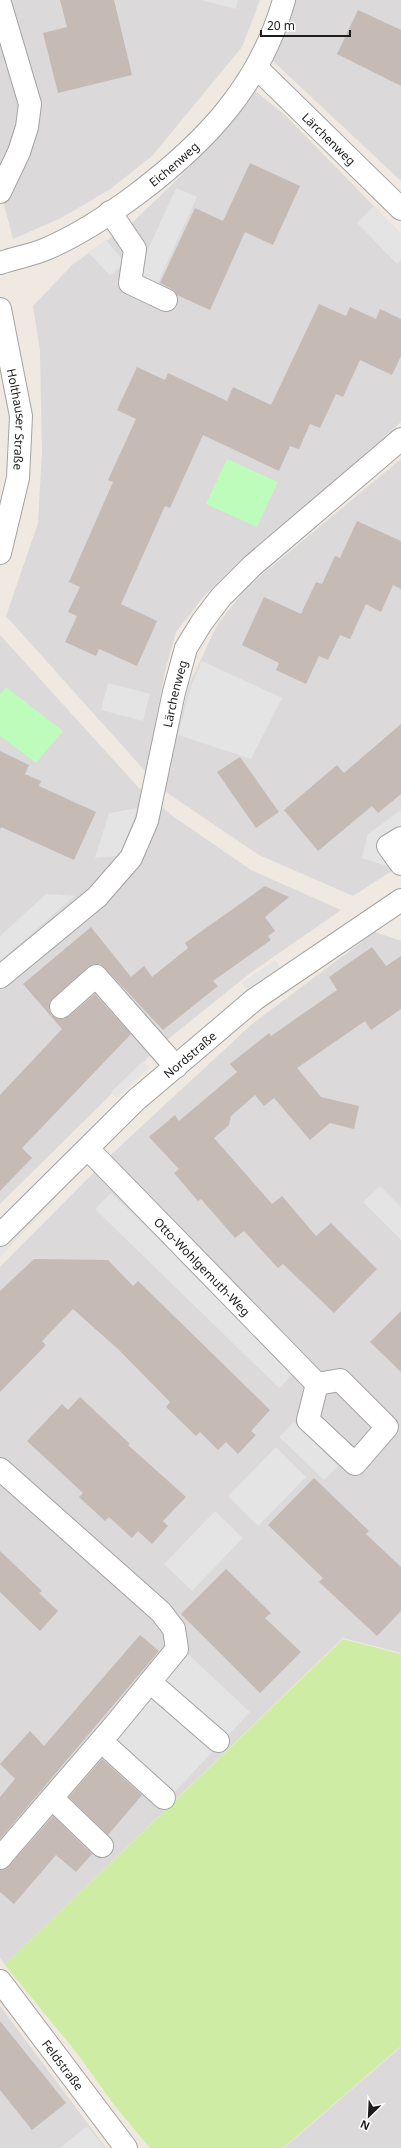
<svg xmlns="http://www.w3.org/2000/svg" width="401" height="2148" font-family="'Noto Sans',sans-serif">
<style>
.residential{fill:#dbd9d9}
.grass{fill:#cfeca4}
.park{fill:#bdfcbb}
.parking{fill:#e4e4e4}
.building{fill:#c6bab5}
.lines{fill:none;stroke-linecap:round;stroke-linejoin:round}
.minor-casing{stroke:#a3a3a3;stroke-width:24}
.minor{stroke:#fff;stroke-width:22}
.labels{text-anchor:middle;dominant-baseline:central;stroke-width:4;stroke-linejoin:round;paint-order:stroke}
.street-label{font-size:12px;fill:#1c1c1c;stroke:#fff}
</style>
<rect width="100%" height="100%" fill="#efe9e1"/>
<!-- residential -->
<g class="residential">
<polygon points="0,0 260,0 242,47 152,156 109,190 61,218 13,239 0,189"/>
<polygon points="291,0 401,0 401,181 272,60"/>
<polygon points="254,90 285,115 401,234 401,422 277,530 239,561 204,596 176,632 165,671 146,772 6,616 38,523 42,451 40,351 33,306 72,265 133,222 189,168"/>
<polygon points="401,459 401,865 353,896 259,855 163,790 189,685 217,625 247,587"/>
<polygon points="0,635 138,787 174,817 251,870 341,910 249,974 162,1044 0,1204"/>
<polygon points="375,932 401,941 401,1653 343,1638 5,1965 0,1958 0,1267 115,1151 252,1024"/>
<polygon points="0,2006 106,2148 0,2148"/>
<polygon points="401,2047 401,2148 284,2148"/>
</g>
<!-- grass -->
<polygon class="grass" points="343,1639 401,1654 401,2046 283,2148 150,2148 115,2106 76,2052 5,1965"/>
<!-- park -->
<g class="park">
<polygon points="227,459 278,482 257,527 206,504"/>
<polygon points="6,687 63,731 36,763 0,736 0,694"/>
</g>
<!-- parking -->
<g class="parking">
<polygon points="201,0 238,0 236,9"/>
<polygon points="176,188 197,197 156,287 135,278"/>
<polygon points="374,206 401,234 401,260 397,264 357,223"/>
<polygon points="106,240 125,262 110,276 88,252"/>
<polygon points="202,661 282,698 251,759 178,735 191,686"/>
<polygon points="108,683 150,694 143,721 101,710"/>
<polygon points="138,808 119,856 95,858 109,813"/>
<polygon points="401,810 401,862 393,868 362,858 368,834"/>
<polygon points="46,894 75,896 0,961 0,936"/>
<polygon points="275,960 280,967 247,989 242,982"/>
<polygon points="143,1061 149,1067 117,1098 111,1092"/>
<polygon points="380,1186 401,1207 401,1240 363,1202"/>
<polygon points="47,1190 56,1198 0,1257 0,1239"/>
<polygon points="111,1193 296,1371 279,1388 95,1209"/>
<polygon points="294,1422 338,1466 324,1480 279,1437"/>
<polygon points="276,1447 306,1477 258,1526 228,1496"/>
<polygon points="215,1511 243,1538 192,1591 164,1564"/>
<polygon points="188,1654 250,1712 174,1793 112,1736"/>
<polygon points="87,2126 105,2148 60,2148"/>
</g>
<!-- building -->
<g class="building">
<polygon points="60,0 114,0 132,75 58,93 43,33 67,27"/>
<polygon points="358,10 401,30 401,86 337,54"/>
<polygon points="250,163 300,186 273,245 245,232 210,310 177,295 172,289 160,283 195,208 223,221"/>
<polygon points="319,304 346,316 350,307 376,319 380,309 401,319 401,356 392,375 360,360 343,397 336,394 320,428 310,424 299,449 290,446 279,471 203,435 170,508 165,506 121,604 157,621 137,666 99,649 96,656 65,642 77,616 68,612 80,587 69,582 113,482 108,480 136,419 117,410 137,367 165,380 168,373 227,401 233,387 271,405"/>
<polygon points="357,521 401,541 401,589 393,585 381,612 366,604 350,639 340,635 328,660 319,656 306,684 276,670 279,663 242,645 264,597 301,614 316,582 322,584 335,556 340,558"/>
<polygon points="401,724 401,794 378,813 372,806 318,851 284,810 337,765 344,773"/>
<polygon points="0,751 29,765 25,774 41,781 39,786 96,812 74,860 1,827 0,830"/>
<polygon points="240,757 279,812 256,828 217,772"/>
<polygon points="265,886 289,897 265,917 275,931 268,936 271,940 213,981 218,986 163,1030 105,968 100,964 93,964 88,967 53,998 49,1003 49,1010 52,1016 63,1019 69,1016 95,994 131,1034 22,1148 32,1158 0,1191 0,1095 62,1029 23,984 91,927 131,977 144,966 152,977 188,948 185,943"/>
<polygon points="372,947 386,966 401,956 401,1009 371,1030 365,1021 297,1068 321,1097 359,1106 354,1129 330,1123 310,1140 274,1098 264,1106 255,1095 231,1116 229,1125 214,1138 272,1204 282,1196 316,1236 331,1223 377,1269 334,1313 283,1264 278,1268 244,1231 235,1238 201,1199 198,1201 174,1173 179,1169 149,1137 175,1115 179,1121 237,1072 230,1064 269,1033 271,1036 337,990 329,977"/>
<polygon points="34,1259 108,1260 133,1286 138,1281 270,1410 251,1431 256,1435 238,1454 226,1442 218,1450 200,1432 196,1436 166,1407 170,1402 119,1350 73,1309 42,1341 46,1345 0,1392 0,1291"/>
<polygon points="401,1311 401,1372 370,1342"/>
<polygon points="80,1397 130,1444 128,1445 186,1497 163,1521 168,1526 152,1544 138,1531 132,1538 109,1517 105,1521 79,1497 83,1493 27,1441 62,1404 68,1410"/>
<polygon points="314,1478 369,1531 366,1534 401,1567 401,1611 377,1636 319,1582 323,1578 268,1525"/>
<polygon points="0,1551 42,1591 39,1593 58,1611 40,1631 0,1592"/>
<polygon points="226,1569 271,1613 265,1618 301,1652 260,1693 181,1614"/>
<polygon points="140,1635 159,1651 0,1839 0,1797 15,1779 0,1764 30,1731 44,1746"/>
<polygon points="102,1759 142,1795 108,1835 69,1797"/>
<polygon points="53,1816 92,1854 76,1872 56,1855 14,1904 0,1892 0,1870 9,1866"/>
<polygon points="0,2021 66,2103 32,2130 0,2090"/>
</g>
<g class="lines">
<!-- minor casing -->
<g class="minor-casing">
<g id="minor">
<polyline points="0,3 30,104 27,127 19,152 0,192"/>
<path id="s1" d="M257 68 401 209"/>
<polyline points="110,212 135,249 130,283 166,300"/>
<path id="s2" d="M0 263C15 258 32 255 46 249 79 235 109 215 137 194 206 142 260 85 284 0"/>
<path id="s3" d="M0 309 21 416 18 478 0 553"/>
<polyline points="401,838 388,846 401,864"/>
<path id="s4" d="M0 977 97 897 131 858 147 821 174 692 186 648 202 622 221 597 252 566 401 439"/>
<polyline points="61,1007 96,976 176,1067"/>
<path id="s5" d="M88 1149 317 1384"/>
<path id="s6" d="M0 1235 136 1100 255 999 401 900"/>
<polygon points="340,1380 387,1427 355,1464 308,1420 317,1384"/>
<polyline points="0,1469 161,1612 174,1629 177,1649 113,1727 0,1858"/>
<polyline points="150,1682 218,1741"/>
<polyline points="101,1741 164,1798"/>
<polyline points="52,1798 102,1846"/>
<path id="s7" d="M0 1981 126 2148"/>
</g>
</g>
<!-- minor -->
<use href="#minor" class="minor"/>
</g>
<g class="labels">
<!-- street labels -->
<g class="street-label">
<text stroke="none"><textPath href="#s1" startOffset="101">Lärchenweg</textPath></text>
<text stroke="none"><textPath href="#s2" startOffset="202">Eichenweg</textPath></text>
<text stroke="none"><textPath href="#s3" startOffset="112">Holthauser Straße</textPath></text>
<text stroke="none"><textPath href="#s4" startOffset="348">Lärchenweg</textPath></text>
<text stroke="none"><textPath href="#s6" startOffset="262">Nordstraße</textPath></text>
<text stroke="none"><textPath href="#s5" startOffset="164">Otto-Wohlgemuth-Weg</textPath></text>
<text stroke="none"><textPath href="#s7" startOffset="105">Feldstraße</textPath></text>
</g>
</g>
<!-- north arrow -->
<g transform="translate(369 2116) rotate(204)" stroke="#ffffff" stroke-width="3" paint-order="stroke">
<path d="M0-3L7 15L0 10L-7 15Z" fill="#1c1c1c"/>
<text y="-6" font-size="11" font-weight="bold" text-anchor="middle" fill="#1c1c1c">N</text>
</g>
<!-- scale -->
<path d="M261 30v6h89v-6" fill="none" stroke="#1c1c1c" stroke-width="2"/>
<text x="267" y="30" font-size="12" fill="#1c1c1c" stroke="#ffffff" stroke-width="3" paint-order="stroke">20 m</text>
</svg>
